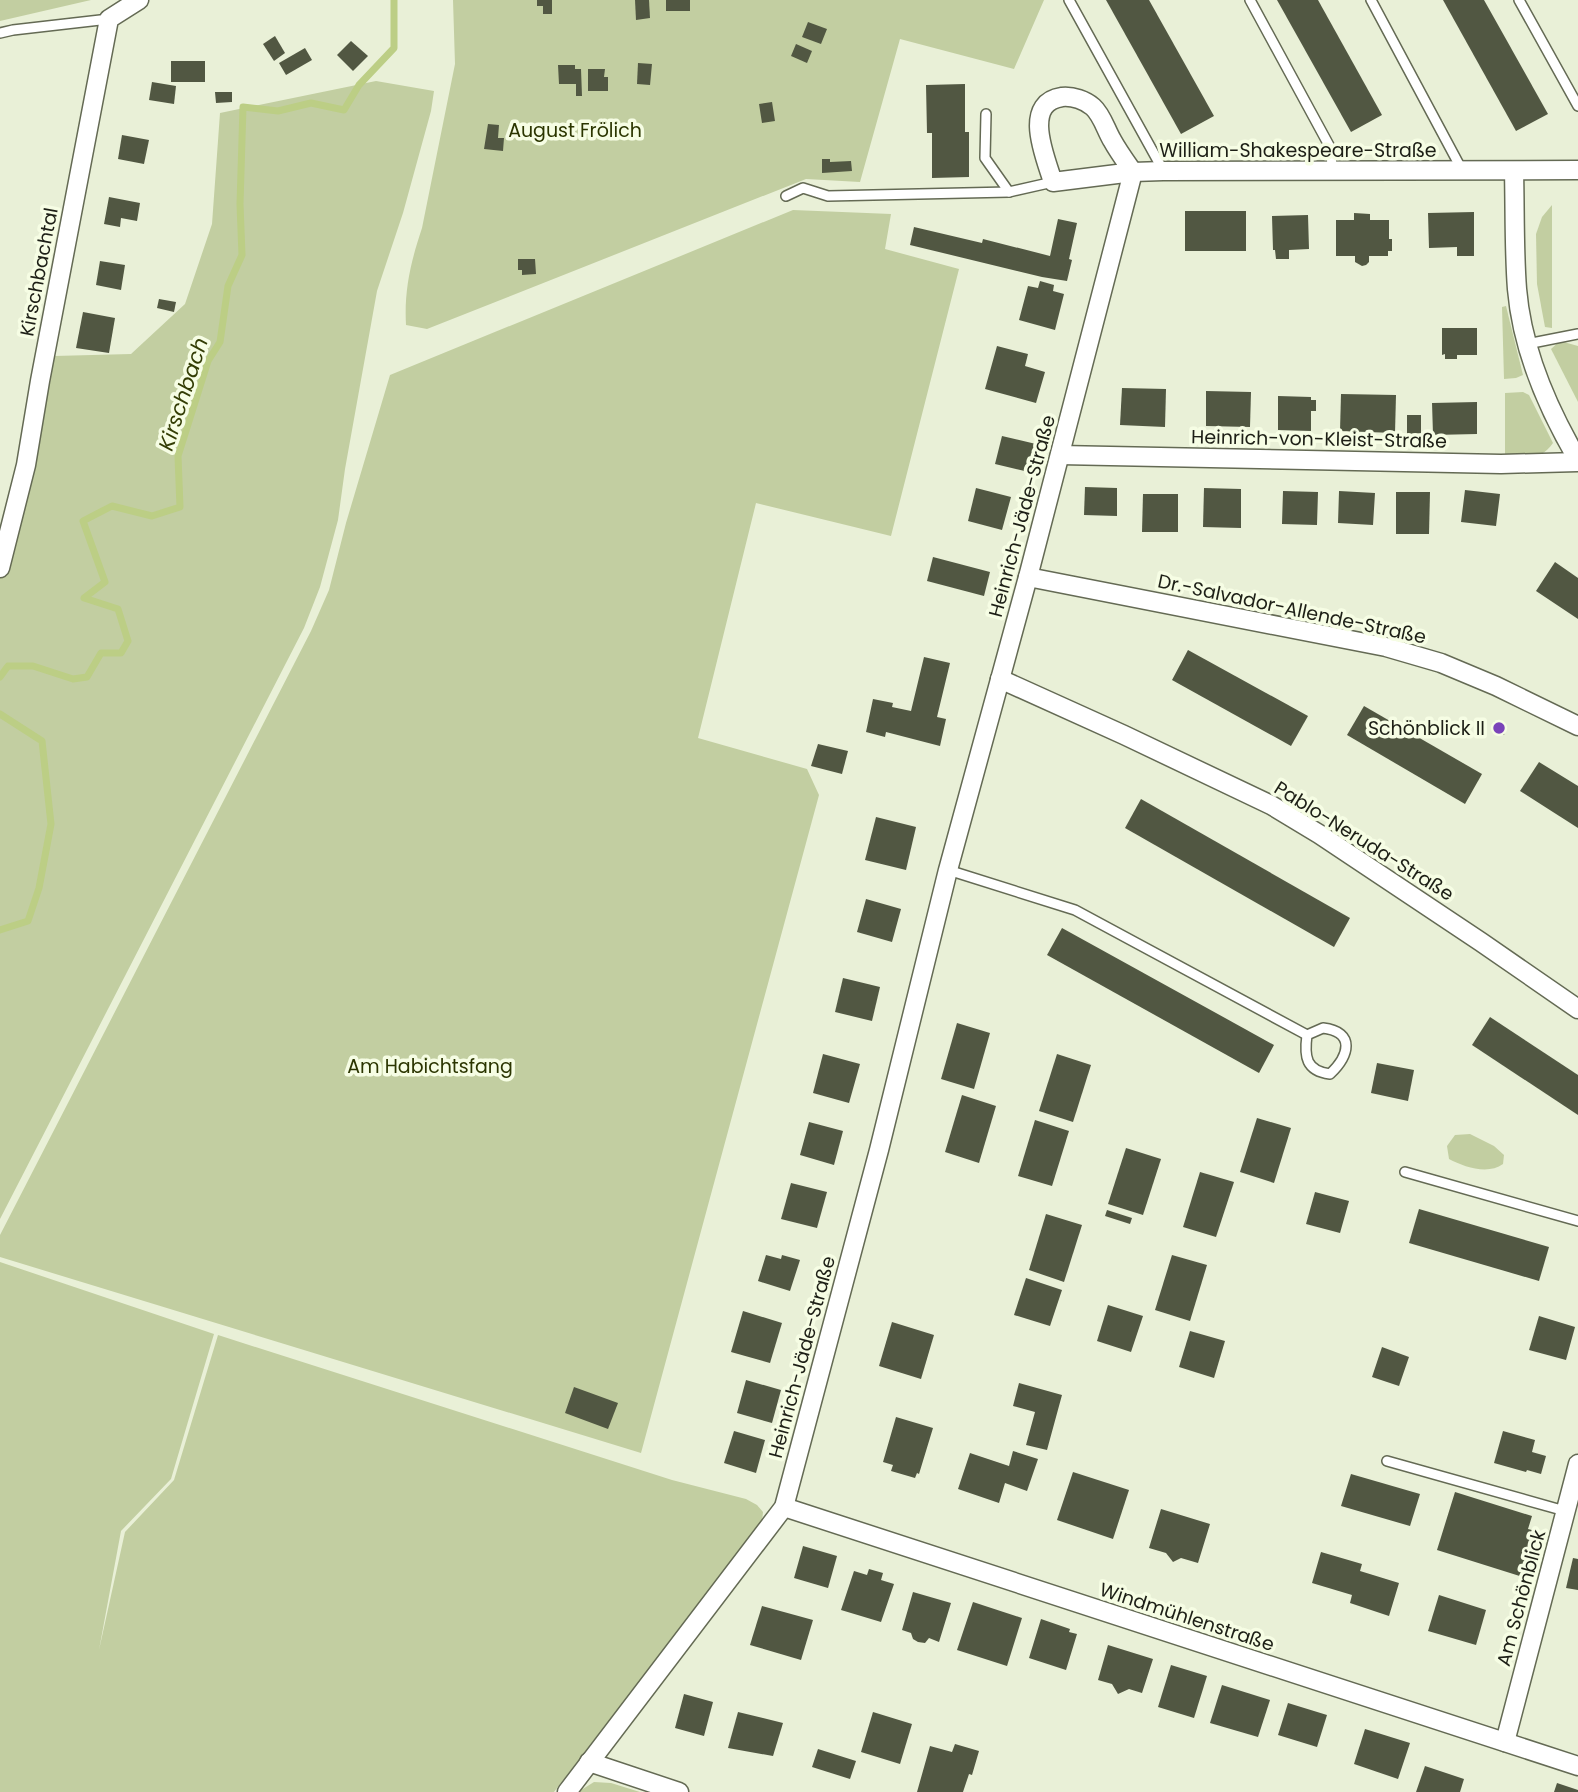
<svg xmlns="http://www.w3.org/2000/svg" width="1578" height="1792" font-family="Poppins,sans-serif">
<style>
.green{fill:#c2cea1}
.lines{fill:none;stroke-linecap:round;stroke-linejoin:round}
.stream{stroke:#bcce85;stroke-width:7}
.building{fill:#515742}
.lane-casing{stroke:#646a54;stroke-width:12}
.street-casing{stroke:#646a54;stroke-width:21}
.lane{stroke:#fff;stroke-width:9}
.street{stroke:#fff;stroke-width:18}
.poi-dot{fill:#7a43b9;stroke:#f6fde4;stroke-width:2.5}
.labels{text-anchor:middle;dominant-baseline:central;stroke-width:7;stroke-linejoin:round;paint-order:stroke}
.park-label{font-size:19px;fill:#2b3500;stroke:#f6fde4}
.street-label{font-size:19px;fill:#1d1f16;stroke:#f6fde4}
.poi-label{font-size:19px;fill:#1d1f16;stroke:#f6fde4;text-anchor:end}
.water-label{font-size:21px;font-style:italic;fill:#333d05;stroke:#f6fde4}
</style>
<rect width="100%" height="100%" fill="#e9f0d7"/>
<!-- green -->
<g class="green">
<polygon points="0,0 91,0 0,21"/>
<path d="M453 0H1044L1014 69 900 39 860 182 806 179 427 329 406 325C404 290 411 261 422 228L455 64Z"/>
<polygon points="376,81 434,91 431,111 403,213 377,291 345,469 338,520 320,587 304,628 0,1219 0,554 38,368 54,356 131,354 185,304 212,224 220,113"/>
<polygon points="1552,205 1552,328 1545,327 1537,284 1536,234 1542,217"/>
<polygon points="793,210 891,214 885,249 959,269 891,536 756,503 698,738 807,769 819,795 641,1453 0,1257 0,1235 311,631 329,590 346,523 390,375"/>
<polygon points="1506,306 1523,375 1516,378 1504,379 1502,307"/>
<polygon points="1560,341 1578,346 1578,402 1551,349"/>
<path d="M1523 392 1529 395 1553 443C1540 462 1526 456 1505 455V393Z"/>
<path d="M1470 1134 1494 1146 1504 1155 1503 1164C1488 1175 1464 1167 1449 1159L1447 1146 1455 1135Z"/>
<polygon points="0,1262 214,1334 171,1479 121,1531 99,1650 125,1532 174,1480 218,1335 672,1480 746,1499 757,1505 763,1512 762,1522 554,1792 0,1792"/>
<polygon points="594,1782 611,1783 640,1792 578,1792"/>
</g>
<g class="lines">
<!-- stream -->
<g class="stream">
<polyline points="0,677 8,666 33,666 73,679 87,677 101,653 121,653 128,641 118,609 84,598 105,582 83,521 112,506 152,516 180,507 178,456 208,361 220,342 228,286 242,255 240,204 243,107 278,111 311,103 344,110 359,85 394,48 394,0"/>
<polyline points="0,714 42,741 51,824 39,888 28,921 0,930"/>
</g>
</g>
<!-- building -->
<g class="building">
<polygon points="537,0 552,0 552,14 543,14 543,6 537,6"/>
<polygon points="635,0 649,0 650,18 636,20"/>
<rect x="666" y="0" width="24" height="11"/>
<polygon points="1106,0 1149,0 1214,116 1181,134"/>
<polygon points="1277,0 1318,0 1382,115 1351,132"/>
<polygon points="1443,0 1484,0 1548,114 1516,131"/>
<polygon points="808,22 827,29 821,44 802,37"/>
<polygon points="275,36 285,53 274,61 263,44"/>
<polygon points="351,41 368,56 353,71 337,55"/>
<polygon points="796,44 812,51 807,63 791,56"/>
<polygon points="305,48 312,60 286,75 279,63"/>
<rect x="171" y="61" width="34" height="21"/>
<polygon points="638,63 652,64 650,85 637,84"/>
<polygon points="558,65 575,65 575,69 581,69 582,96 576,96 576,84 559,84"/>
<polygon points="588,69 605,69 604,77 608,77 608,91 588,91"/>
<polygon points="152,82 176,86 174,104 149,100"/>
<polygon points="965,84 965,132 969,132 969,177 932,178 932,133 927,133 926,85"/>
<polygon points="215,92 232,92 232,102 216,103"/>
<polygon points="772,102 775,121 762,123 759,104"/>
<polygon points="488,124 499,125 498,138 504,138 503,151 484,149"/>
<polygon points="122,135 149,140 144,164 118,159"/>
<polygon points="822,159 830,159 830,162 851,161 852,171 822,173"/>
<polygon points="109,197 140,203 137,221 121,218 120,227 104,224"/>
<rect x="1185" y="211" width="61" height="40"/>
<polygon points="1474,212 1474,256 1457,256 1457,247 1429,248 1428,213"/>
<polygon points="1354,213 1370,214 1370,220 1389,220 1389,239 1392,239 1392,251 1388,251 1388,256 1369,256 1369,262 1366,265 1362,266 1355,262 1355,256 1336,256 1336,220 1354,220"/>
<polygon points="1308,215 1309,249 1289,250 1289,259 1276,259 1275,250 1273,250 1272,216"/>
<polygon points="1058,219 1077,223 1069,259 1072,260 1067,281 1042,277 910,245 914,227 982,243 983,239 1050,256"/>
<polygon points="518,259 535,259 536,274 522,275 522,270 518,270"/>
<polygon points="100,261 125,265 121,290 96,285"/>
<polygon points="1040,281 1054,285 1053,291 1064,294 1055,330 1019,320 1028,286 1038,288"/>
<polygon points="159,299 176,302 174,312 157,308"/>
<polygon points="83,312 115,318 109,353 76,348"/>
<polygon points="1442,328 1477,328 1477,355 1457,355 1457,359 1445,359 1445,354 1442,355"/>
<polygon points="997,346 1028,354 1025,366 1045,372 1036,403 985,389"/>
<polygon points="1122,388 1166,389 1165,427 1120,425"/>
<polygon points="1206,391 1251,392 1250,427 1206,426"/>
<polygon points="1341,394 1396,395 1395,433 1340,431"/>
<polygon points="1278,396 1311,397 1311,400 1316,400 1316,411 1311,411 1311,431 1278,430"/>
<polygon points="1477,402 1477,434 1433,435 1432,403"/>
<rect x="1407" y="415" width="14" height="19"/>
<polygon points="1002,436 1036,444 1029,472 995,464"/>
<polygon points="1085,487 1117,488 1117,516 1084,515"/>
<polygon points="976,488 1011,497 1002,530 968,521"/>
<polygon points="1204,488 1241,489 1241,528 1203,527"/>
<polygon points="1465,490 1500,494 1496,526 1461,522"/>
<polygon points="1283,491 1318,492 1317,525 1282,524"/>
<polygon points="1339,491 1375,493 1373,525 1338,523"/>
<polygon points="1396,492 1430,492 1429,534 1396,534"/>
<polygon points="1143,494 1178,494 1178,532 1142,532"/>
<polygon points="933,557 990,572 984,596 927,581"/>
<polygon points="1555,562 1578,578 1578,619 1536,591"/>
<polygon points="1188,650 1308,716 1291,746 1172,680"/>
<polygon points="924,657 950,663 937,717 946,719 940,746 886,732 885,737 866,732 873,699 893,703 892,707 911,711"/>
<polygon points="1364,706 1482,774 1465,804 1347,735"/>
<polygon points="1495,721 1507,727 1504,735 1491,729"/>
<polygon points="818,744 848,751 842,774 811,766"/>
<polygon points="1539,762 1578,786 1578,828 1520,791"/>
<polygon points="1141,799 1350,918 1334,947 1125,828"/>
<polygon points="876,817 916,827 906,870 865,860"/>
<polygon points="866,899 901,909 892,942 857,932"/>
<polygon points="1062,928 1274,1045 1259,1073 1047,955"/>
<polygon points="843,978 880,987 872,1021 835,1012"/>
<polygon points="1490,1017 1578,1075 1578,1115 1472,1045"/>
<polygon points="957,1023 990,1033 974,1089 941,1079"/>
<polygon points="823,1054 860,1064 849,1103 813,1093"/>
<polygon points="1057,1054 1091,1065 1073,1122 1039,1111"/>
<polygon points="1377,1063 1414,1070 1408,1101 1371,1093"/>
<polygon points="962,1095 996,1106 979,1163 945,1152"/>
<polygon points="1257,1118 1291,1128 1274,1183 1240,1172"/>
<polygon points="1035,1120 1069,1131 1052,1186 1018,1176"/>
<polygon points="809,1122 843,1131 834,1165 800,1155"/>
<polygon points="1126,1148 1161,1159 1143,1215 1108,1204"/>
<polygon points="1200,1172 1234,1182 1216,1237 1183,1227"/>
<polygon points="791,1183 827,1192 817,1228 781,1219"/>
<polygon points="1315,1192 1349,1201 1340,1233 1306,1224"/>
<polygon points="1419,1209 1549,1247 1539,1281 1409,1243"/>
<polygon points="1107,1210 1132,1218 1130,1224 1105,1216"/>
<polygon points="1046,1214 1082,1225 1064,1282 1029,1270"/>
<polygon points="766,1255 781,1259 782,1255 800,1260 790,1291 758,1281"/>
<polygon points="1172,1255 1207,1265 1190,1321 1155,1310"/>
<polygon points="1026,1278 1062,1290 1050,1326 1014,1315"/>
<polygon points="1108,1305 1143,1316 1131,1352 1097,1341"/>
<polygon points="743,1311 782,1323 770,1363 731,1352"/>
<polygon points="1539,1316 1575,1327 1566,1360 1529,1350"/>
<polygon points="892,1322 934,1335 921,1379 879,1366"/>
<polygon points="1190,1331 1225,1341 1214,1378 1179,1367"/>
<polygon points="1382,1347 1409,1357 1399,1386 1372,1377"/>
<polygon points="746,1380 781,1390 772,1423 737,1413"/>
<polygon points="1019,1383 1062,1395 1047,1450 1026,1445 1035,1412 1013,1406"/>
<polygon points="574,1387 618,1403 608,1429 565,1413"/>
<polygon points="896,1417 933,1428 919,1474 917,1473 915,1478 891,1471 893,1465 883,1462"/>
<polygon points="734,1431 765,1440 756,1473 724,1463"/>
<polygon points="1503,1431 1535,1440 1532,1452 1546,1456 1541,1474 1527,1470 1526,1472 1494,1463"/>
<polygon points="1013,1451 1038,1459 1027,1491 1005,1483 999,1503 958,1489 970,1453 1009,1466"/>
<polygon points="1073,1472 1129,1490 1113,1539 1057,1520"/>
<polygon points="1351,1474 1420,1494 1410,1526 1341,1506"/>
<polygon points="1455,1492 1532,1516 1528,1529 1547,1534 1532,1580 1437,1550"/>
<polygon points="1161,1509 1210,1524 1198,1563 1181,1558 1173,1562 1166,1553 1149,1548"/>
<polygon points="803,1546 837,1556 828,1588 794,1578"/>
<polygon points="1321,1552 1362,1564 1360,1571 1399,1583 1389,1616 1350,1603 1352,1595 1312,1583"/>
<polygon points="1573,1558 1578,1559 1578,1590 1566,1588"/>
<polygon points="869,1569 883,1573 881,1580 894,1584 881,1622 841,1610 854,1571 867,1575"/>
<polygon points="913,1592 951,1603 939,1642 929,1638 925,1643 918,1642 913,1639 911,1633 902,1630"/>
<polygon points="1439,1595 1486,1610 1476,1645 1428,1631"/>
<polygon points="973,1602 1022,1618 1007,1666 957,1650"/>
<polygon points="762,1606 813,1620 801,1660 750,1645"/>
<polygon points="1041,1619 1070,1629 1069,1632 1077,1634 1066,1670 1029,1658"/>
<polygon points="1108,1645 1153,1659 1142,1693 1129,1689 1118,1694 1112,1684 1098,1680"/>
<polygon points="1171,1665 1207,1676 1194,1718 1158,1707"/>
<polygon points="1222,1685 1270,1700 1258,1737 1210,1723"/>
<polygon points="684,1694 713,1702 704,1736 675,1728"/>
<polygon points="1288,1703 1327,1715 1317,1747 1278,1735"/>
<polygon points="738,1712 783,1723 773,1756 728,1748"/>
<polygon points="873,1712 912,1724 900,1764 861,1752"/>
<polygon points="1365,1729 1410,1743 1398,1779 1354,1764"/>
<polygon points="955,1744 979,1751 972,1775 969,1774 963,1792 917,1792 930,1746 952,1752"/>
<polygon points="818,1749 856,1761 850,1779 812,1767"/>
<polygon points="1425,1766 1464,1779 1460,1792 1416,1792"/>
<polygon points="1557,1783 1578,1790 1578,1792 1554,1792"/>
</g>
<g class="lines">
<!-- lane casing -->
<g class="lane-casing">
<g id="lane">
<polyline points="1069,0 1163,170"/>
<polyline points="1250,0 1331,149 1332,170"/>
<polyline points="1371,0 1462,170"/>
<polyline points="1519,0 1578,106"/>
<polyline points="0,33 13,30 109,19"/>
<polyline points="986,114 985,158 1009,192"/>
<polyline points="786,196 803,188 828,196 1009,192 1053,182"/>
<polyline points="1527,344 1578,334"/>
<polyline points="948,870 1075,910 1307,1035"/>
<path d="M1323 1028C1356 1032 1349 1056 1330 1074 1306 1071 1304 1057 1307 1035Z"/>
<polyline points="1405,1172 1578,1221"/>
<polyline points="1387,1461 1565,1511"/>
</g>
</g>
<!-- street casing -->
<g class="street-casing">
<g id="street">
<path d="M1514 171C1515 210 1514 250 1517 289 1522 349 1548 409 1578 460"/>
<path d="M1133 172C1126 162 1118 151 1112 140 1106 130 1102 115 1093 107 1085 100 1073 96 1062 97 1021 103 1046 159 1053 182L1133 172 1163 171 1578 170"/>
<polyline points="1060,455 1501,464 1578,462"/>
<polyline points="0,568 26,465 40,381 109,19 139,0"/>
<polyline points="1028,577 1386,647 1441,663 1496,686 1578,726"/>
<polyline points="1000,679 1124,735 1271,805 1319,834 1481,942 1578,1009"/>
<polyline points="784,1507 1578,1766"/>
<polyline points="1505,1742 1578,1464"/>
<polyline points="589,1762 679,1792"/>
<polyline points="567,1792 784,1507 879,1150 948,870 1028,577 1133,172"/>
</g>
</g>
<!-- lane -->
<use href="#lane" class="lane"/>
<!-- street -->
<use href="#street" class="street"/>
</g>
<!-- markers -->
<circle class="poi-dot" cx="1499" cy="728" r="7"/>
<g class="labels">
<!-- park labels -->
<g class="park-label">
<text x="575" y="130">August Frölich</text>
<text x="430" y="1066">Am Habichtsfang</text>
</g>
<!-- street labels -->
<g class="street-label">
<text x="1298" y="150">William-Shakespeare-Straße</text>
<text transform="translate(39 272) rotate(-79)">Kirschbachtal</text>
<text transform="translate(1319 439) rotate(1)">Heinrich-von-Kleist-Straße</text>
<text transform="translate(1022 516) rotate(-75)">Heinrich-Jäde-Straße</text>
<text transform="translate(1292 609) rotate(12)">Dr.-Salvador-Allende-Straße</text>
<text transform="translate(1364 841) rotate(32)">Pablo-Neruda-Straße</text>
<text transform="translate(802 1357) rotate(-75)">Heinrich-Jäde-Straße</text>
<text transform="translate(1521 1598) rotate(-75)">Am Schönblick</text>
<text transform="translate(1187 1617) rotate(18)">Windmühlenstraße</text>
</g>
<!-- poi labels -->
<g class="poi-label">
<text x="1485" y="728">Schönblick II</text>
</g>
<!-- water labels -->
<g class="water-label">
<text transform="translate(183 394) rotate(-72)">Kirschbach</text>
</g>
</g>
</svg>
